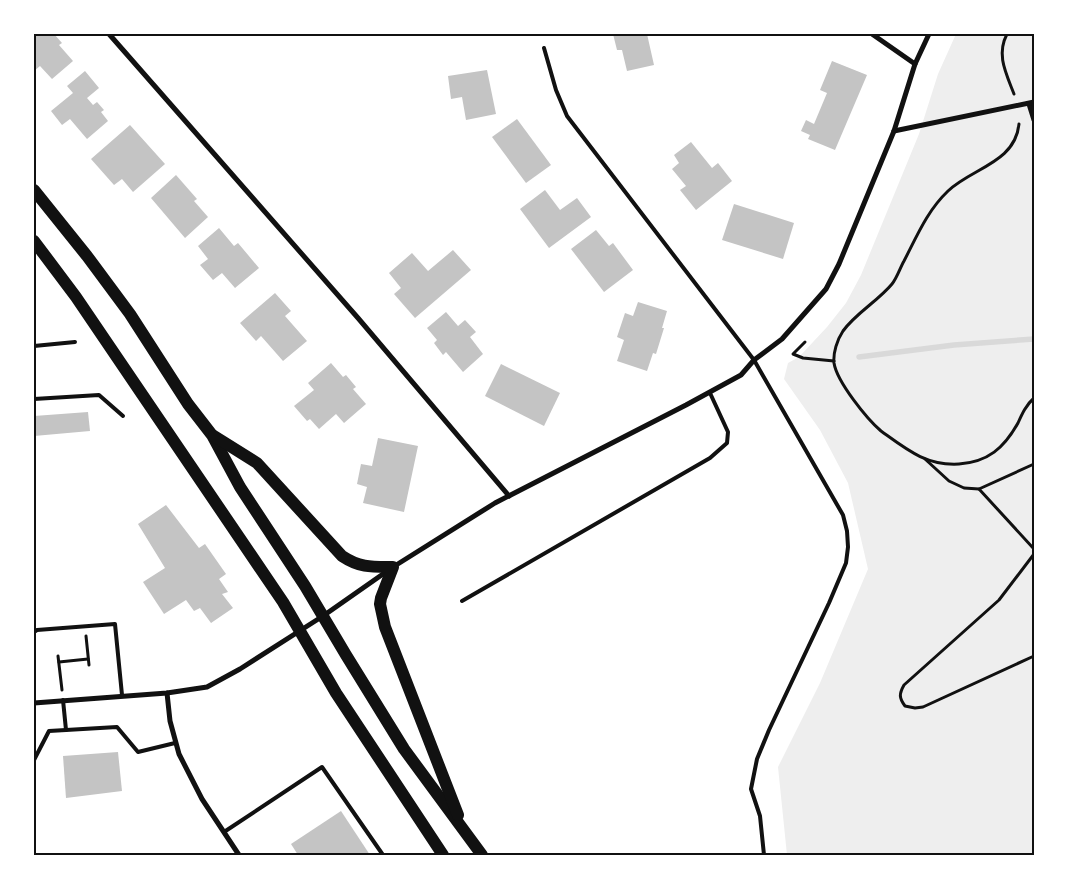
<svg xmlns="http://www.w3.org/2000/svg" width="1068" height="889" font-family="'PT Sans Narrow',sans-serif">
<style>
.green{fill:#eee}
.lines{fill:none;stroke-linecap:round;stroke-linejoin:round}
.stream{stroke:#d9d9d9;stroke-width:5.5}
.building{fill:#c4c4c4}
.path{stroke:#111;stroke-width:3}
.service{stroke:#111;stroke-width:4}
.minor{stroke:#111;stroke-width:5}
.primary{stroke:#111;stroke-width:12}
.neatline{fill:none;stroke:#111;stroke-width:2}
</style>
<rect width="100%" height="100%" fill="#fff"/>
<!-- green -->
<polygon class="green" points="956,34 1034,34 1034,855 787,855 778,767 820,683 868,569 848,483 820,430 784,379 788,363 799,357 827,327 846,303 861,275 919,134 938,74"/>
<g class="lines">
<!-- stream -->
<polyline class="stream" points="859,357 954,345 1034,339"/>
</g>
<!-- building -->
<g class="building">
<polygon points="34,34 54,34 62,43 59,45 73,61 52,79 40,66 34,71"/>
<polygon points="613,34 647,34 654,65 627,71 622,50 617,50"/>
<polygon points="832,61 867,75 835,150 808,139 810,135 801,131 806,120 814,124 827,93 820,90"/>
<polygon points="487,70 496,114 466,120 462,97 451,99 448,76"/>
<polygon points="85,71 99,88 87,98 93,105 97,102 104,110 101,112 108,121 87,139 70,119 62,125 51,111 73,93 67,86"/>
<polygon points="517,119 551,165 526,183 492,137"/>
<polygon points="130,125 165,164 133,192 122,179 114,185 91,159"/>
<polygon points="691,142 712,168 718,163 732,181 696,210 680,190 686,186 672,169 679,163 674,155"/>
<polygon points="176,175 197,199 194,201 208,217 185,238 151,198"/>
<polygon points="545,190 560,210 577,198 591,217 549,248 520,209"/>
<polygon points="734,204 794,223 783,259 722,240"/>
<polygon points="219,228 234,246 238,243 259,268 235,288 222,273 213,280 200,265 208,259 198,246"/>
<polygon points="596,230 609,246 613,243 633,270 604,292 571,249"/>
<polygon points="453,250 471,270 415,318 394,294 401,288 389,273 412,253 428,271"/>
<polygon points="275,293 291,311 285,316 307,341 283,361 261,336 256,341 240,323"/>
<polygon points="638,302 667,311 662,328 664,328 656,354 653,353 647,371 617,361 624,340 617,337 625,313 633,316"/>
<polygon points="446,312 458,326 465,320 476,332 470,337 483,354 463,372 446,352 443,355 434,343 437,340 427,328"/>
<polygon points="331,363 343,377 346,375 356,387 353,389 366,404 344,423 336,414 319,429 310,419 307,421 294,406 314,390 308,383"/>
<polygon points="501,364 560,393 544,426 485,396"/>
<polygon points="88,412 90,431 34,436 34,416"/>
<polygon points="378,438 418,446 404,512 363,503 367,487 357,484 361,464 372,466"/>
<polygon points="166,505 199,548 205,544 226,574 219,579 228,592 222,594 233,608 211,623 200,608 194,611 186,600 164,614 143,582 165,568 138,524"/>
<polygon points="118,752 122,791 66,798 63,756"/>
<polygon points="341,811 370,855 298,855 291,844"/>
</g>
<g class="lines">
<!-- path -->
<g class="path">
<path d="M1007 34C996 55 1006 73 1014 94"/>
<path d="M1019 124C1015 163 972 168 948 191 927 211 917 236 904 261 900 268 897 278 892 284 878 301 856 313 843 331 837 340 833 353 834 363 837 382 867 419 881 431 906 449 926 466 959 464 988 462 1004 448 1018 423 1022 414 1026 405 1034 398"/>
<polyline points="805,342 793,354 803,358 834,361"/>
<polyline points="925,459 949,481 964,488 979,489 1034,464"/>
<polyline points="979,489 1034,549"/>
<path d="M1034 554 999 600 904 685C899 694 899 698 905 706L915 708 923 707 1034 656"/>
<polyline points="86,636 89,665"/>
<polyline points="58,656 62,690"/>
<polyline points="59,662 88,659"/>
</g>
<!-- service -->
<g class="service">
<polyline points="544,48 556,90 567,116 754,360 843,515 847,531 848,547 846,563 829,603 769,730 757,759 751,789 760,816 764,855"/>
<polyline points="34,346 75,342"/>
<polyline points="34,399 99,395 123,416"/>
<polyline points="462,601 710,458 727,443 728,432 710,393"/>
<polyline points="34,632 37,630 115,624 122,695"/>
<polyline points="63,700 66,730"/>
<polyline points="34,760 49,731 117,727 138,752 175,743"/>
<polyline points="224,832 322,767 383,855"/>
</g>
<!-- minor -->
<g class="minor">
<polyline points="109,34 358,318 509,496"/>
<polyline points="872,34 915,64"/>
<polyline points="1029,104 1034,120"/>
<polyline points="894,131 1034,102"/>
<polyline points="167,693 170,721 179,754 202,799 239,855"/>
<polyline points="34,703 167,693 207,687 240,669 323,616 393,567 495,503 686,405 741,375 754,360 782,339 826,289 839,264 894,131 915,64 929,34"/>
</g>
<!-- primary -->
<g class="primary">
<polyline points="34,190 87,256 130,314 188,404 212,435 240,487 305,586 346,655 404,749 482,855"/>
<polyline points="34,241 76,297 283,602 336,693 443,855"/>
<path d="M214 436 257 463 342 556C360 568 372 567 393 567L381 598 380 604 385 627 458 815"/>
</g>
</g>
<!-- border -->
<rect width="1068" height="889" fill="none" stroke="#ffffff" stroke-width="70"/>
<rect x="35" y="35" width="998" height="819" class="neatline"/>
</svg>
